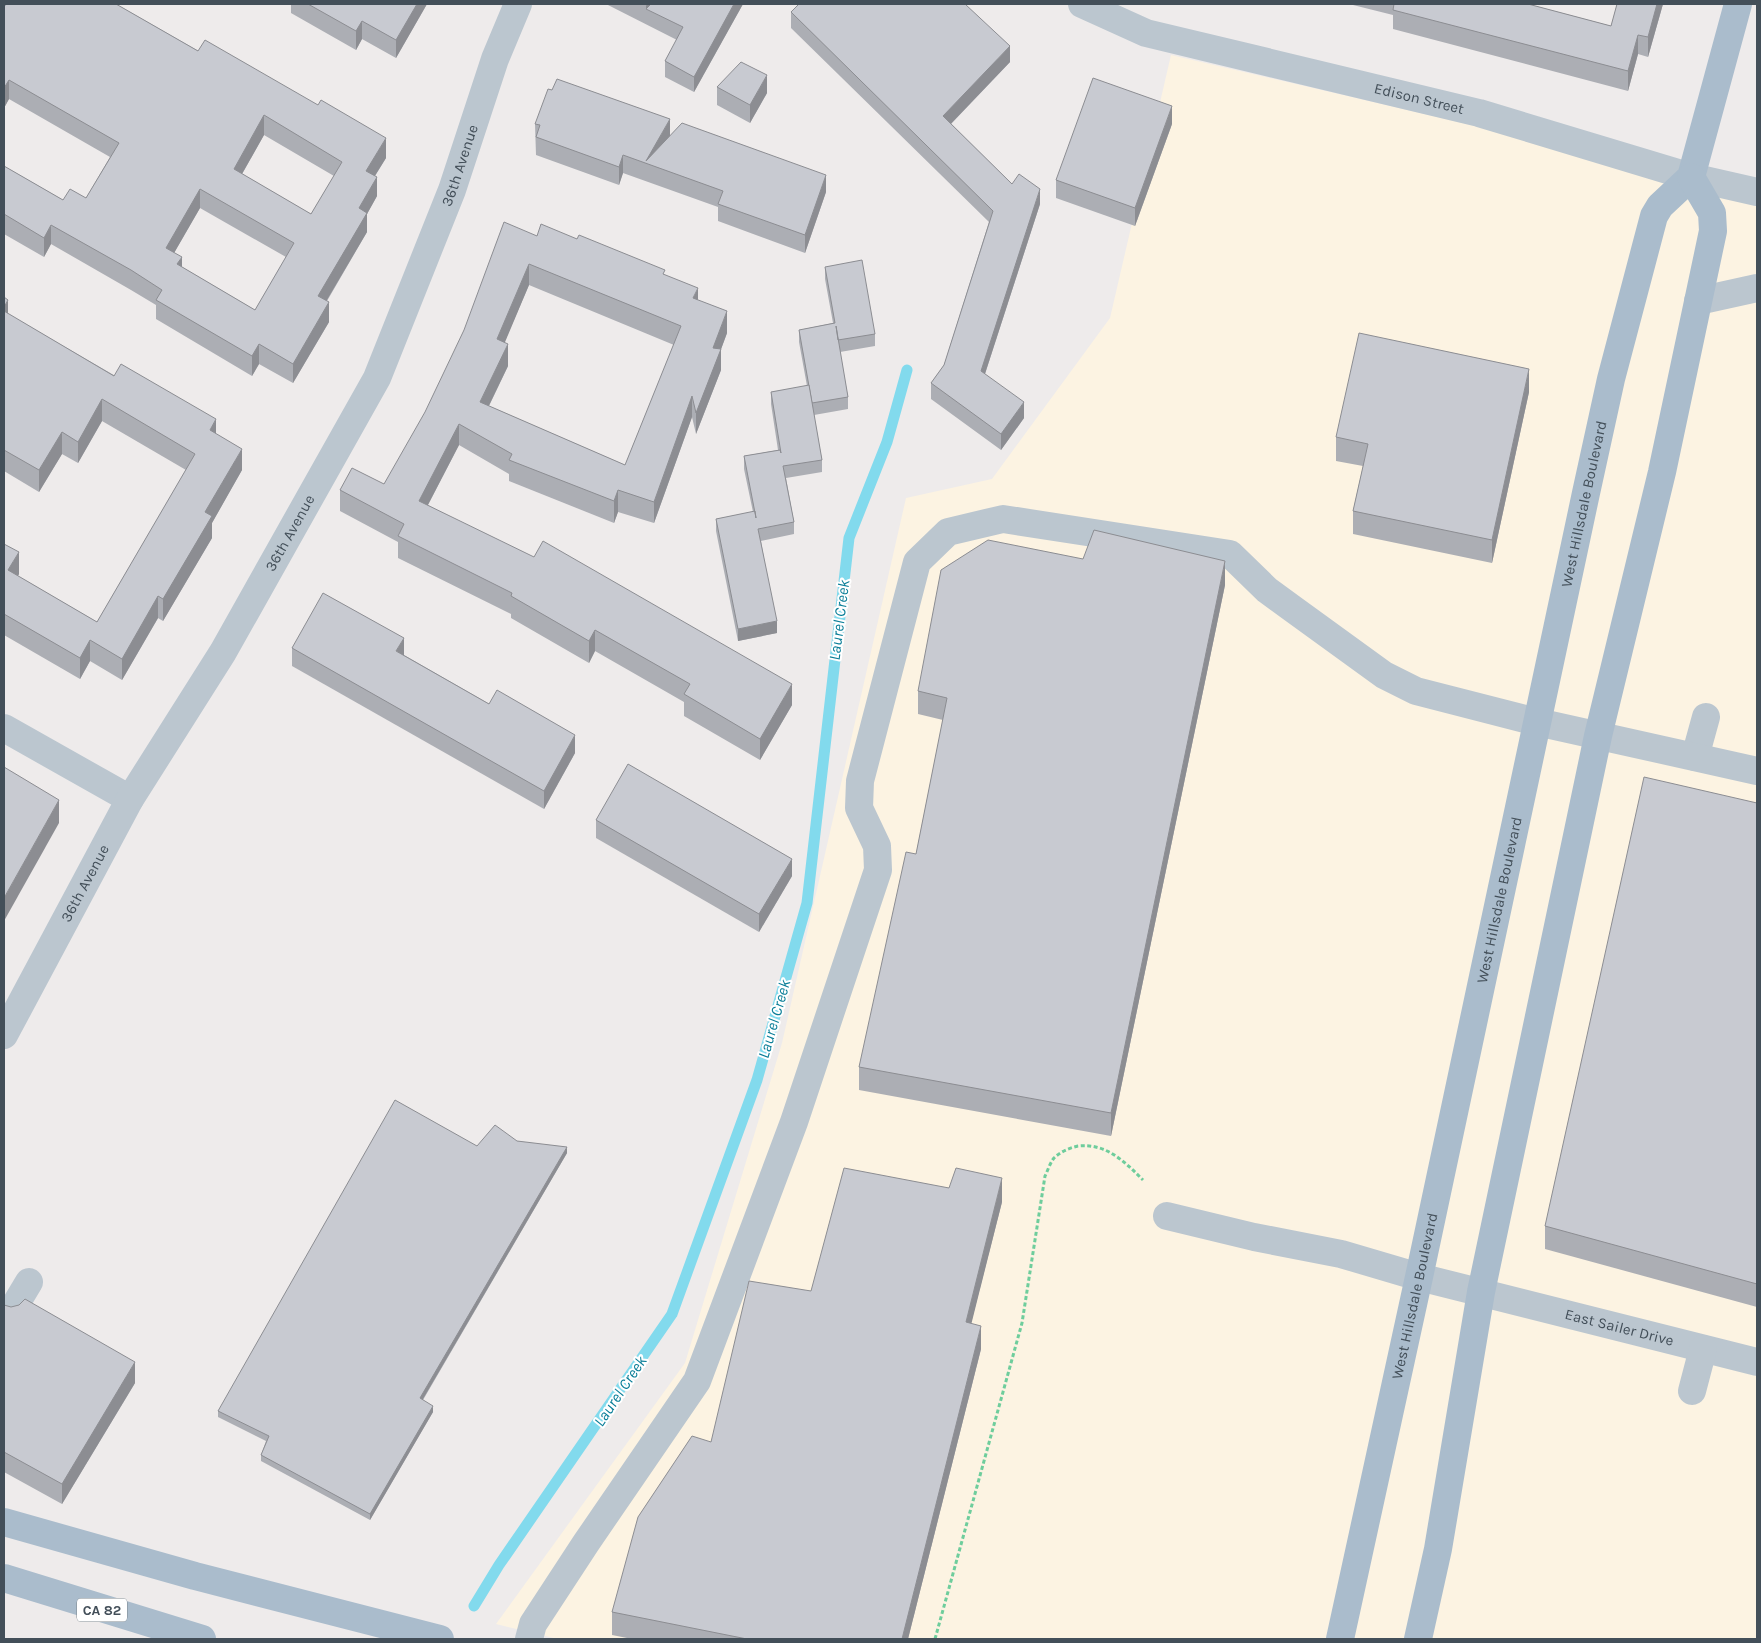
<svg xmlns="http://www.w3.org/2000/svg" width="1761" height="1643" font-family="Karla,sans-serif">
<style>
.commercial{fill:#fcf3e2}
.lines{fill:none;stroke-linecap:round;stroke-linejoin:round}
.stream{stroke:#82daed;stroke-width:11}
.path{stroke:#6ecd9c;stroke-width:3;stroke-dasharray:4 2.5;stroke-linecap:butt}
.minor{stroke:#bbc6cf;stroke-width:28}
.major{stroke:#aabccc;stroke-width:28}
.wall{fill:#acaeb4;fill-rule:evenodd}
.shaded-wall{fill:#8c8d92}
.building{fill:#c8cad1;stroke:#8c8d92;fill-rule:evenodd}
.labels{text-anchor:middle;dominant-baseline:central;stroke-width:4;stroke-linejoin:round;paint-order:stroke}
.shield{fill:#fff;stroke:#7b848b;stroke-width:1}
.shield-label{font-size:14px;font-weight:bold;fill:#434f59}
.street-label{font-size:15px;fill:#434f59;stroke:#fff}
.water-label{font-size:16px;font-style:italic;fill:#0a7e98;stroke:#fff}
</style>
<rect width="100%" height="100%" fill="#eeebeb"/>
<!-- commercial -->
<polygon class="commercial" points="1171,55 1757,191 1757,1639 558,1639 496,1624 685,1363 782,1043 906,498 992,479 1110,318"/>
<g class="lines">
<!-- stream -->
<polyline class="stream" points="474,1606 499,1565 672,1314 757,1080 807,903 849,538 887,442 907,370"/>
<!-- path -->
<path class="path" d="M935 1639 1022 1323 1045 1176C1048 1170 1050 1163 1054 1158 1060 1152 1069 1148 1078 1146 1106 1143 1124 1161 1143 1180"/>
<!-- minor -->
<g class="minor">
<path id="s1" d="M1082 4 1146 33 1479 113 1691 177 1757 192"/>
<polyline points="1698,301 1757,288"/>
<polyline points="4,728 130,799"/>
<polyline points="1695,757 1706,717"/>
<path id="s2" d="M4 1035 130 799 223 652 377 378 452 190 495 59 518 4"/>
<path id="s3" d="M1167 1216 1254 1237 1341 1254 1419 1277 1757 1362"/>
<polyline points="11,1312 29,1282"/>
<polyline points="1692,1391 1703,1349"/>
<polyline points="529,1639 533,1624 586,1543 697,1381 794,1122 878,870 877,846 859,808 860,781 917,562 948,532 1003,519 1230,554 1267,590 1293,609 1384,675 1416,691 1537,722 1757,771"/>
</g>
<!-- major -->
<g class="major">
<polyline points="4,1522 195,1576 440,1639"/>
<polyline points="4,1578 202,1639"/>
<path id="s4" d="M1340 1639 1419 1277 1586 493 1611 379 1654 216 1660 206 1691 177 1738 4"/>
<polyline points="1418,1639 1438,1549 1481,1292 1598,736 1662,472 1713,231 1712,213 1691,177"/>
</g>
</g>
<!-- wall -->
<g class="wall">
<path d="M4 4H116L386 158 375 176 377 196 367 214V232L327 301 329 322 293 383 259 364 252 376 156 319V305L131 290 51 244 44 257 4 234V166L63 200 86 198 110 157 9 99 4 108ZM264 135 334 176 311 214 242 174ZM200 208 286 257 255 310 182 267 174 253Z"/>
<polygon points="291,4 427,4 396,58 362,39 356,50 291,13"/>
<polygon points="606,4 743,4 694,92 665,77 665,61 677,40"/>
<polygon points="1349,4 1528,4 1611,26 1617,4 1663,4 1648,57 1638,54 1628,91 1393,29 1393,15"/>
<polygon points="791,12 1010,62 951,124 1012,184 1040,204 985,374 1024,418 1001,450 931,399 931,383 944,365 989,222 791,28"/>
<polygon points="717,87 767,93 750,123 717,105"/>
<polygon points="535,124 669,137 826,192 805,253 718,221 718,207 623,173 619,185 536,155"/>
<polygon points="1172,124 1135,226 1056,198 1056,180"/>
<path d="M537 236 665 275 698 300 727 333 721 349V370L696 434 692 417 654 523 618 512 614 523 509 481V474L459 445 428 505 792 705 760 760 684 716V702L595 651 589 663 511 618V614L398 558V542L340 511V490L384 484ZM529 285 674 345 625 465 489 406 508 366 504 343Z"/>
<polygon points="825,267 875,334 875,346 840,352 848,397 848,409 814,415 822,460 822,472 786,478 794,522 794,534 761,541 777,633 738,641 716,531 716,519 753,512 744,469 744,456 778,450 771,404 771,392 807,386 799,342 799,330 833,323 825,279"/>
<polygon points="4,297 8,314 216,434 242,470 212,523 212,538 163,621 158,618 122,680 90,661 80,679 4,635 4,544 19,574 18,576 97,622 186,470 102,421 78,463 62,454 39,492 4,471"/>
<polygon points="1529,392 1492,563 1353,534 1353,511 1363,466 1336,461 1336,437"/>
<polygon points="1083,559 1225,585 1111,1136 859,1090 859,1067 916,854 943,720 918,714 918,691"/>
<polygon points="292,648 404,655 575,753 544,809 292,666"/>
<polygon points="1757,803 1757,1307 1545,1249 1545,1226"/>
<polygon points="596,820 792,876 759,932 596,838"/>
<polygon points="517,1141 567,1153 423,1400 433,1412 370,1520 261,1461 261,1455 266,1441 218,1417 218,1411 477,1146"/>
<polygon points="1002,1202 971,1323 981,1349 908,1639 632,1639 612,1635 612,1612 711,1442 811,1291"/>
<polygon points="4,1305 135,1383 62,1504 4,1472"/>
</g>
<!-- shaded-wall -->
<g class="shaded-wall">
<polygon points="417,4 427,4 396,58 396,40"/>
<polygon points="647,4 656,4 646,9 646,24 646,6"/>
<polygon points="734,4 743,4 694,92 694,77"/>
<polygon points="1657,4 1663,4 1648,57 1648,37"/>
<polygon points="362,21 362,39 356,50 356,31"/>
<polygon points="1638,35 1638,54 1628,91 1628,71"/>
<polygon points="1010,46 1010,62 943,132 943,116"/>
<polygon points="767,75 767,93 750,123 750,105"/>
<polygon points="9,80 9,99 4,108 4,88"/>
<polygon points="1172,106 1172,124 1135,226 1135,208"/>
<polygon points="264,115 264,135 234,188 234,169"/>
<polygon points="670,119 670,137 646,161"/>
<polygon points="386,138 386,158 366,190 366,171"/>
<polygon points="623,155 623,173 619,185 619,167"/>
<polygon points="826,175 826,192 805,253 805,235"/>
<polygon points="377,177 377,196 367,214 367,232 318,315 318,296 359,208"/>
<polygon points="200,189 200,208 166,267 166,248"/>
<polygon points="1040,189 1040,204 981,386 981,371"/>
<polygon points="51,225 51,244 44,257 44,238"/>
<polygon points="182,257 182,276 177,264"/>
<polygon points="529,264 529,285 497,361 497,339"/>
<polygon points="698,288 698,309 693,298"/>
<polygon points="8,300 8,321 4,329 4,307"/>
<polygon points="329,302 329,322 293,383 293,364"/>
<polygon points="727,311 727,333 716,363 721,349 721,370 696,434 696,413 713,348"/>
<polygon points="259,344 259,364 252,376 252,356"/>
<polygon points="508,344 508,366 480,424 480,402"/>
<polygon points="1529,369 1529,392 1492,563 1492,540"/>
<polygon points="692,396 692,417 654,523 654,502"/>
<polygon points="102,399 102,421 78,463 78,442"/>
<polygon points="1024,402 1024,418 1001,450 1001,434"/>
<polygon points="216,419 216,441 210,430"/>
<polygon points="459,424 459,445 419,522 419,501"/>
<polygon points="62,432 62,454 39,492 39,470"/>
<polygon points="242,449 242,470 212,523 212,538 163,621 163,599 205,512"/>
<polygon points="618,490 618,512 614,523 614,501"/>
<polygon points="19,552 19,574 8,592 8,570"/>
<polygon points="1225,561 1225,585 1111,1136 1111,1113"/>
<polygon points="158,596 158,618 122,680 122,659"/>
<polygon points="777,621 777,633 738,641 738,629"/>
<polygon points="595,630 595,651 589,663 589,641"/>
<polygon points="404,638 404,656 396,651"/>
<polygon points="90,640 90,661 80,679 80,658"/>
<polygon points="792,684 792,705 760,760 760,739"/>
<polygon points="575,735 575,753 544,809 544,791"/>
<polygon points="59,800 59,823 4,921 4,898"/>
<polygon points="792,859 792,876 759,932 759,914"/>
<polygon points="567,1147 567,1153 420,1404 420,1398"/>
<polygon points="1002,1178 1002,1202 966,1345 966,1322"/>
<polygon points="981,1326 981,1349 908,1639 902,1639"/>
<polygon points="135,1362 135,1383 62,1504 62,1484"/>
<polygon points="433,1406 433,1412 370,1520 370,1514"/>
</g>
<!-- building -->
<g class="building">
<path d="M6 4H116L198 51 205 40 318 105 321 100 386 138 366 171 377 177 359 208 367 213 318 296 329 302 293 364 259 344 252 356 156 300 162 290 131 270 51 225 44 238 4 214V166L63 200 70 189 86 198 119 143 9 80 4 88V7ZM264 115 342 162 311 214 234 169ZM200 189 294 243 255 310 177 264 182 257 166 248Z"/>
<polygon points="308,4 417,4 396,40 362,21 356,31"/>
<polygon points="651,4 734,4 694,77 665,61 683,27 646,9"/>
<polygon points="799,4 965,4 1010,46 943,116 1012,184 1019,174 1040,189 981,371 1024,402 1001,434 931,383 944,365 993,211 791,12"/>
<polygon points="1394,4 1528,4 1611,26 1617,4 1657,4 1648,37 1638,35 1628,71 1393,10"/>
<polygon points="741,62 767,75 750,105 717,87"/>
<polygon points="1093,78 1172,106 1135,208 1056,180"/>
<polygon points="557,79 670,119 646,161 682,123 826,175 805,235 718,204 723,191 623,155 619,167 536,137 540,125 535,124 548,89 552,90"/>
<path d="M504 222 537 236 541 224 577 239 579 235 665 270 663 274 698 288 693 298 727 311 713 348 721 349 696 413 692 396 654 502 618 490 614 501 509 460 512 454 459 424 419 501 534 557 543 541 792 684 760 739 684 694 690 684 595 630 589 641 511 596 512 593 398 536 404 524 340 490 352 468 384 484 425 412 464 330ZM529 264 681 326 625 465 480 402 508 344 497 339Z"/>
<polygon points="862,260 875,334 838,340 836,326 848,397 812,403 799,330 835,323 825,267"/>
<polygon points="4,297 8,300 4,307"/>
<polygon points="4,311 114,376 121,364 216,419 210,430 242,449 205,512 212,516 163,599 158,596 122,659 90,640 80,658 4,614 4,544 19,552 8,570 97,622 195,454 102,399 78,442 62,432 39,470 4,450"/>
<polygon points="1359,333 1529,369 1492,540 1353,511 1368,444 1336,437"/>
<polygon points="809,385 822,460 783,466 794,522 758,529 777,621 738,629 716,519 755,511 756,518 744,456 780,450 781,453 771,392"/>
<polygon points="1094,530 1225,561 1111,1113 859,1067 906,852 916,854 947,698 918,691 941,570 988,540 1083,559"/>
<polygon points="323,593 404,638 396,651 489,704 497,690 575,735 544,791 292,648"/>
<polygon points="628,764 792,859 759,914 596,820"/>
<polygon points="4,767 59,800 4,898"/>
<polygon points="1644,777 1757,803 1757,1284 1545,1226"/>
<polygon points="395,1100 477,1146 495,1125 517,1141 567,1147 420,1398 433,1406 370,1514 261,1455 269,1436 218,1411"/>
<polygon points="844,1168 949,1188 956,1168 1002,1178 966,1322 981,1326 902,1639 747,1639 612,1612 638,1517 692,1436 711,1442 749,1281 811,1291"/>
<polygon points="25,1299 135,1362 62,1484 4,1452 4,1305 11,1307 19,1305"/>
</g>
<g class="labels">
<!-- shield labels -->
<rect class="shield" x="77" y="1598.5" width="50" height="23" rx="4"/>
<g class="shield-label">
<text x="102" y="1610">CA 82</text>
</g>
<!-- street labels -->
<g class="street-label">
<text stroke="none"><textPath href="#s1" startOffset="351">Edison Street</textPath></text>
<text stroke="none"><textPath href="#s2" startOffset="984">36th Avenue</textPath></text>
<text stroke="none"><textPath href="#s4" startOffset="1161">West Hillsdale Boulevard</textPath></text>
<text stroke="none"><textPath href="#s2" startOffset="578">36th Avenue</textPath></text>
<text stroke="none"><textPath href="#s2" startOffset="172">36th Avenue</textPath></text>
<text stroke="none"><textPath href="#s4" startOffset="756">West Hillsdale Boulevard</textPath></text>
<text stroke="none"><textPath href="#s4" startOffset="351">West Hillsdale Boulevard</textPath></text>
<text stroke="none"><textPath href="#s3" startOffset="466">East Sailer Drive</textPath></text>
</g>
<!-- water labels -->
<g class="water-label">
<text transform="translate(839 620) rotate(-83)">Laurel Creek</text>
<text transform="translate(774 1019) rotate(-74)">Laurel Creek</text>
<text transform="translate(620 1391) rotate(-56)">Laurel Creek</text>
</g>
</g>
<!-- border -->
<rect width="1761" height="1643" fill="none" stroke="#434f59" stroke-width="10"/>
</svg>
